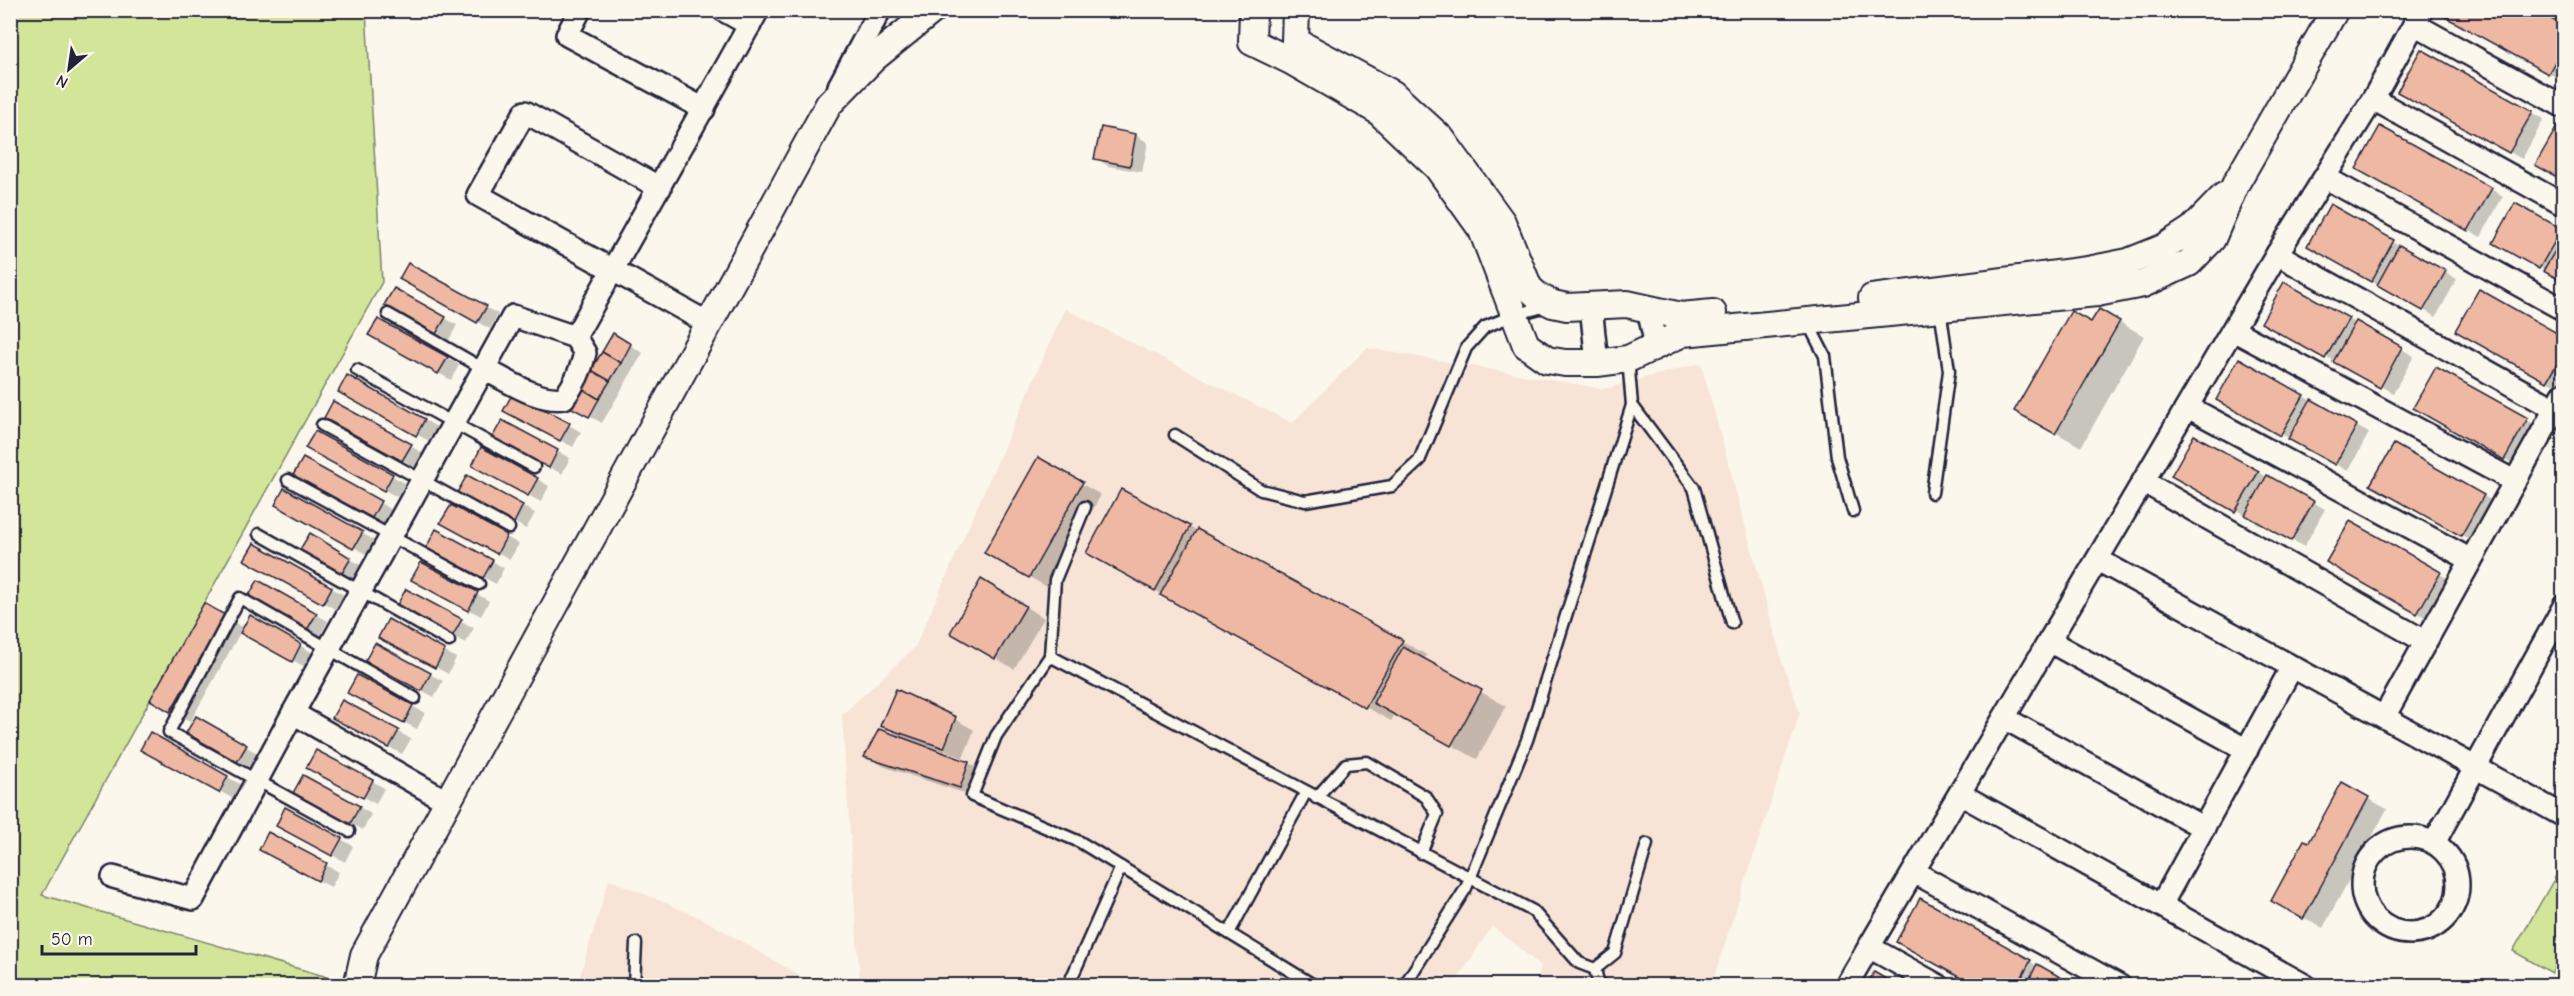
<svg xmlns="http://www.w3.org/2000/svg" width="2574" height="996" font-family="'Comic Neue',sans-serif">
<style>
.built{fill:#f7e4d6}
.green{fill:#d3e599;stroke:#7a846a;stroke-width:1.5}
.shadow{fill:#0003}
.building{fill:#efb8a3;stroke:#22223b;stroke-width:1.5}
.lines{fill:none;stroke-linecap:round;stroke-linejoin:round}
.service-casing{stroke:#22223b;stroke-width:15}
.minor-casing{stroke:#22223b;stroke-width:26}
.tertiary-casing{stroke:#22223b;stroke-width:30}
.service{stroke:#fbf7ec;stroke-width:10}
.minor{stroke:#fbf7ec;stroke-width:21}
.tertiary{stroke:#fbf7ec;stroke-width:26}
</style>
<rect width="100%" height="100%" fill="#fbf7ec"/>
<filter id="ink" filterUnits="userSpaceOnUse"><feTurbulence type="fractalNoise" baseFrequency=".0167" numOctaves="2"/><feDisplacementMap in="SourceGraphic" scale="12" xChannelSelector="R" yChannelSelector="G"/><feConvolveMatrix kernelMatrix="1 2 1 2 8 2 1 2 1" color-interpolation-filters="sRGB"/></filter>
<g filter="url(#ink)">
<!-- built -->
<g class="built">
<polygon points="1065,309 1292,423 1367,348 1604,389 1701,363 1782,661 1800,713 1711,986 1536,985 1541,966 1492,926 1454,985 860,985 842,715 915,647"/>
<polygon points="609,879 703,919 816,985 577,986"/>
</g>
<!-- green -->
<g class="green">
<polygon points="10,11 366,11 382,282 42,895 324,976 342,985 11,985"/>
<polygon points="2557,874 2563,878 2563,953 2552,973 2513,951"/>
</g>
<!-- shadow -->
<g class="shadow">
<polygon points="2438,12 2564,28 2564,75 2561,80"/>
<polygon points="2422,51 2544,119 2522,159 2399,91"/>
<polygon points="2381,128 2503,196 2481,237 2358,169"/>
<polygon points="1136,135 1148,143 1142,172 1108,166 1096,158"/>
<polygon points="2516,205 2564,232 2564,281 2495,242"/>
<polygon points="2331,206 2457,279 2436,317 2309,245"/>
<polygon points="409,265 498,314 490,329 401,279"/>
<polygon points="2285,284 2414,356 2393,393 2263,322"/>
<polygon points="395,290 457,325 449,340 386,304"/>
<polygon points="2100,311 2144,336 2081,447 2016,410 2092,324"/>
<polygon points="2457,331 2564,339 2564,381 2559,388"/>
<polygon points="370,335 447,358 459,365 451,380"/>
<polygon points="613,335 643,353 602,423 572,406"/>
<polygon points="2240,361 2369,433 2348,471 2218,399"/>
<polygon points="2437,369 2539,427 2517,466 2415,408"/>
<polygon points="348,377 437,427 429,441 340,392"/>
<polygon points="334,403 423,453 415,467 326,417"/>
<polygon points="518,418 569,425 581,432 573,447"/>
<polygon points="502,422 570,458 562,474 506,444"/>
<polygon points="315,433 405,483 397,497 307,447"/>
<polygon points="2195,437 2325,509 2304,547 2173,475"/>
<polygon points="2394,446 2496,503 2474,542 2372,485"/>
<polygon points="1039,459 1101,495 1049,588 986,552"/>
<polygon points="303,460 392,510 384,524 295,474"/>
<polygon points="486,472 537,479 549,486 541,502"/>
<polygon points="467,477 535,513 526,529 471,499"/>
<polygon points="285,490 374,540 366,554 277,505"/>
<polygon points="1122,491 1402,641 1427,655 1424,660 1506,706 1477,759 1395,714 1391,721 1113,567"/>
<polygon points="451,507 519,544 510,559 455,530"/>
<polygon points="2350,523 2452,581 2430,620 2328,562"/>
<polygon points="310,535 362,566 354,581 301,550"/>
<polygon points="254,545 344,595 335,609 246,560"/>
<polygon points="441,554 492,561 504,568 496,584"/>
<polygon points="982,581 1044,618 1014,669 952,633"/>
<polygon points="258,582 328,621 320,636 250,596"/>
<polygon points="425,587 477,594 489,601 481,616"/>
<polygon points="406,591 474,628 465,643 410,614"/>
<polygon points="205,606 244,628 251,617 313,653 305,667 241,631 190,722 152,700"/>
<polygon points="393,644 444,651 456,658 448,674"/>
<polygon points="375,645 443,681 434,697 379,667"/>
<polygon points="357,677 425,713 417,729 361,700"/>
<polygon points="343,702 411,739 402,754 347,725"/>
<polygon points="196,718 259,754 250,768 188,733"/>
<polygon points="955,719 974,730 963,758 945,751 944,754 969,763 987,774 979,798 885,767 866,756 903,739 882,725"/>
<polygon points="150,734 240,784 232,798 142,749"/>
<polygon points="321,774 372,781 384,788 376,804"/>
<polygon points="2342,784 2387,809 2323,928 2291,911 2309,844"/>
<polygon points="307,800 359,807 371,814 363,830"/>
<polygon points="290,832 341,839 353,846 345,862"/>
<polygon points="269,834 339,872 331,887 273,857"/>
<polygon points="1920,900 2073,986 1978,986"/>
</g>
<!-- building -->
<g class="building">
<polygon points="2437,10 2535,10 2564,26 2564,46 2548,74 2436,12"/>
<polygon points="2421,49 2533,111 2509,153 2397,92"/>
<polygon points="2558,125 2564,128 2564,181 2535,165"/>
<polygon points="2380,126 2492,188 2468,231 2356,169"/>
<polygon points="1101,127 1136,134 1130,166 1094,159"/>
<polygon points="2515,203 2562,229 2539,269 2493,243"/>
<polygon points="2330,204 2394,240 2371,282 2307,246"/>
<polygon points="2564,236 2564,282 2543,271"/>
<polygon points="2399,245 2446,271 2423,311 2377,285"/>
<polygon points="408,263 487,306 477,323 399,279"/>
<polygon points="2284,282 2349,318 2325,359 2261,323"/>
<polygon points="394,288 446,317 436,334 384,305"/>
<polygon points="2479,289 2564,337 2564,352 2546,382 2455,331"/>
<polygon points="2099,309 2120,321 2055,434 2014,411 2071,311 2091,322"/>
<polygon points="378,319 448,357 438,374 368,335"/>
<polygon points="2356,321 2402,347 2380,388 2333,362"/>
<polygon points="613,333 631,344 621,363 602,352"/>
<polygon points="602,352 621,363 610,381 591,370"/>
<polygon points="2239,358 2304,395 2280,436 2216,400"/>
<polygon points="2436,367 2528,418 2504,460 2413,408"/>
<polygon points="591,370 610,381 599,399 581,388"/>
<polygon points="347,375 425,419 416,436 338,392"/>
<polygon points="581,388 599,399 589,417 570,407"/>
<polygon points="513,393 570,423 560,441 503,411"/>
<polygon points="2311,399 2357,425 2335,465 2288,439"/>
<polygon points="333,401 412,444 402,461 324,418"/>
<polygon points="502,420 558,450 549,468 492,438"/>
<polygon points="315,431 393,474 384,491 305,448"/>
<polygon points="2194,435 2259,471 2235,512 2171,476"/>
<polygon points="2394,444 2484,495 2461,536 2370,485"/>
<polygon points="481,447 538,478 528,496 472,466"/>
<polygon points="1038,457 1083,482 1029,578 984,553"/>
<polygon points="303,458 381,501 372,518 293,475"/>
<polygon points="467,475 523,505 514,523 457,493"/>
<polygon points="2267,475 2314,501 2291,541 2245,515"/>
<polygon points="284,488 363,532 353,549 275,505"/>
<polygon points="1121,489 1190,526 1155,591 1086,553"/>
<polygon points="451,505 507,535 497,554 440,523"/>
<polygon points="2350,521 2441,572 2417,614 2326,562"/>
<polygon points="436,529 493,560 483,578 426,548"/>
<polygon points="1197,529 1403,640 1365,708 1160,595"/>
<polygon points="310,533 351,558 341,575 299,551"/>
<polygon points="254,543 332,587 323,604 244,560"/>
<polygon points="421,562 478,592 468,611 411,580"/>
<polygon points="981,579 1026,606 995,659 950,633"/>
<polygon points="258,580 317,613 307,630 248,597"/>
<polygon points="406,589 462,619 452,637 396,607"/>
<polygon points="204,603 225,615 170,712 150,700"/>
<polygon points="250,615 301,644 292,662 240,633"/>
<polygon points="388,619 445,650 435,668 378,638"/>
<polygon points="375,643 431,673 421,691 365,661"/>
<polygon points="1403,647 1482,690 1451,746 1373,703"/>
<polygon points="357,675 413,705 404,723 347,693"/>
<polygon points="896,689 956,717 944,748 880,726"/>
<polygon points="342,700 399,730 389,748 332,718"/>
<polygon points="196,716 247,745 237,762 186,733"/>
<polygon points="879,729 969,762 960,788 864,757"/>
<polygon points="150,732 228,776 219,793 140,750"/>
<polygon points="316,750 373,780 363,798 306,768"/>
<polygon points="303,775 360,806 350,824 293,793"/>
<polygon points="2342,782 2369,797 2303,919 2271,901 2304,840 2309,842"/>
<polygon points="285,807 342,838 332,856 276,826"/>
<polygon points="268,832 327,863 318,881 259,850"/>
<polygon points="1920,898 2031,960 2017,986 1975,986 1896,942"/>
<polygon points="2037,964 2076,986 2026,986"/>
<polygon points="1874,972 1898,986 1866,986"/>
</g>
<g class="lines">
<!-- service casing -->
<g class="service-casing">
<g id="service">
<polyline points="388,314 484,369"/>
<polyline points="1807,321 1825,356 1837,457 1853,511"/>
<polyline points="357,370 534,467"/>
<polyline points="1632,405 1694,488 1732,623"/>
<polyline points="322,425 509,528"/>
<polyline points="1175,435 1261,490 1305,501 1392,486 1419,461 1466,348 1485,327 1514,315 1547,306"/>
<polyline points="288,480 479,584"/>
<polyline points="1932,493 1949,371 1940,308"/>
<polyline points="259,534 449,641"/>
<polyline points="1050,656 1055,580 1085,507"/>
<polyline points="1316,798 1346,764 1367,762 1426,797 1437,814 1421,853"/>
<polyline points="349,831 169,732 240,598 415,698"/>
<polyline points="1229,933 1306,792"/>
<polyline points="1595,969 1599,986"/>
<polyline points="634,986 636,943"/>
<polyline points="1068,986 1121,867"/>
<polyline points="1315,986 1080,842 972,796 996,736 1050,656 1533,911 1579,963 1595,969 1615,953 1647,844"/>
<polyline points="1404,986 1466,888 1527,740 1632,405 1628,359"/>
</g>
</g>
<!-- minor casing -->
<g class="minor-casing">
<g id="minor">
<polyline points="580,10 567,35 704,109"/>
<polyline points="723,10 750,25"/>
<polyline points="2414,24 2564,107"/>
<polyline points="839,86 880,10"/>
<polyline points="2373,99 2564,205"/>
<polyline points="2326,178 2564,310"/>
<polyline points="660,188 525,112 478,195 708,323"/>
<polyline points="2277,254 2555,409"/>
<polyline points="1591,306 1597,363"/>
<polyline points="1648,309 1656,346"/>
<polyline points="2233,330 2514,481"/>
<polyline points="575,337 758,10"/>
<polyline points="2188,407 2471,560"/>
<polyline points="2144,482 2426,642"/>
<polyline points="2098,560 2564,816"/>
<polyline points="2049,641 2247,750"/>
<polyline points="293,713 448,802"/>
<polyline points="2384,717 2564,393"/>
<polyline points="2004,718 2204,828"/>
<polyline points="1960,794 2306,986"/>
<circle cx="2410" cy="885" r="48"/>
<polyline points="2434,843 2564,606"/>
<polyline points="1914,872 2120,986"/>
<path d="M113 877 193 899 293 713 513 316 575 337 585 353C581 371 575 384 564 398 537 402 507 380 484 369"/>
<polyline points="2161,905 2292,667"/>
<polyline points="1869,947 1939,986"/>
<polyline points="1846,986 2277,254 2373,99 2422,10"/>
</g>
</g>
<!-- tertiary casing -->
<g class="tertiary-casing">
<g id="tertiary">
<polyline points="1253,10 1252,42 1291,61 1378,111 1437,167 1482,230 1526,345 1547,360 1565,363 1597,363 1628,359 1683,333 2097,293 2143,284 2189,263 2212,239 2235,185 2335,10"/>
<polyline points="1296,10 1295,41 1393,94 1441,138 1502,222 1529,288 1539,297 1553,304 1567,307 1627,304 1681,316 1713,313"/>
<polyline points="1872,298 2088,270 2128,262 2163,248 2192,229 2224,196"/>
<polyline points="357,986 364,955 829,104 874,58 933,10"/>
</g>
</g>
<!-- service -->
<use href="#service" class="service"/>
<!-- minor -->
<use href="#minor" class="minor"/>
<!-- tertiary -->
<use href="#tertiary" class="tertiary"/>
</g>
</g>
<!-- margin -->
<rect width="2574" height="996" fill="none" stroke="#fbf7ec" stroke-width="36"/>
<rect x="18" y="18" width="2538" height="960" fill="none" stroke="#22223b" stroke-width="2" filter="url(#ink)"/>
<!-- north arrow -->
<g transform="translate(69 69) rotate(209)" stroke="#fbf7ec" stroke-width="4.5" paint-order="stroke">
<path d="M0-4.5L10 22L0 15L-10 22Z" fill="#22223b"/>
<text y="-9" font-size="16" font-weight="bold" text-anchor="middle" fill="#22223b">N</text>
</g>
<!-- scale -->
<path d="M42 945v9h154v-9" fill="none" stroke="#22223b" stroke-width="3"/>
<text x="51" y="945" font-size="18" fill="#22223b" stroke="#fbf7ec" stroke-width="4.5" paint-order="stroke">50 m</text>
</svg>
